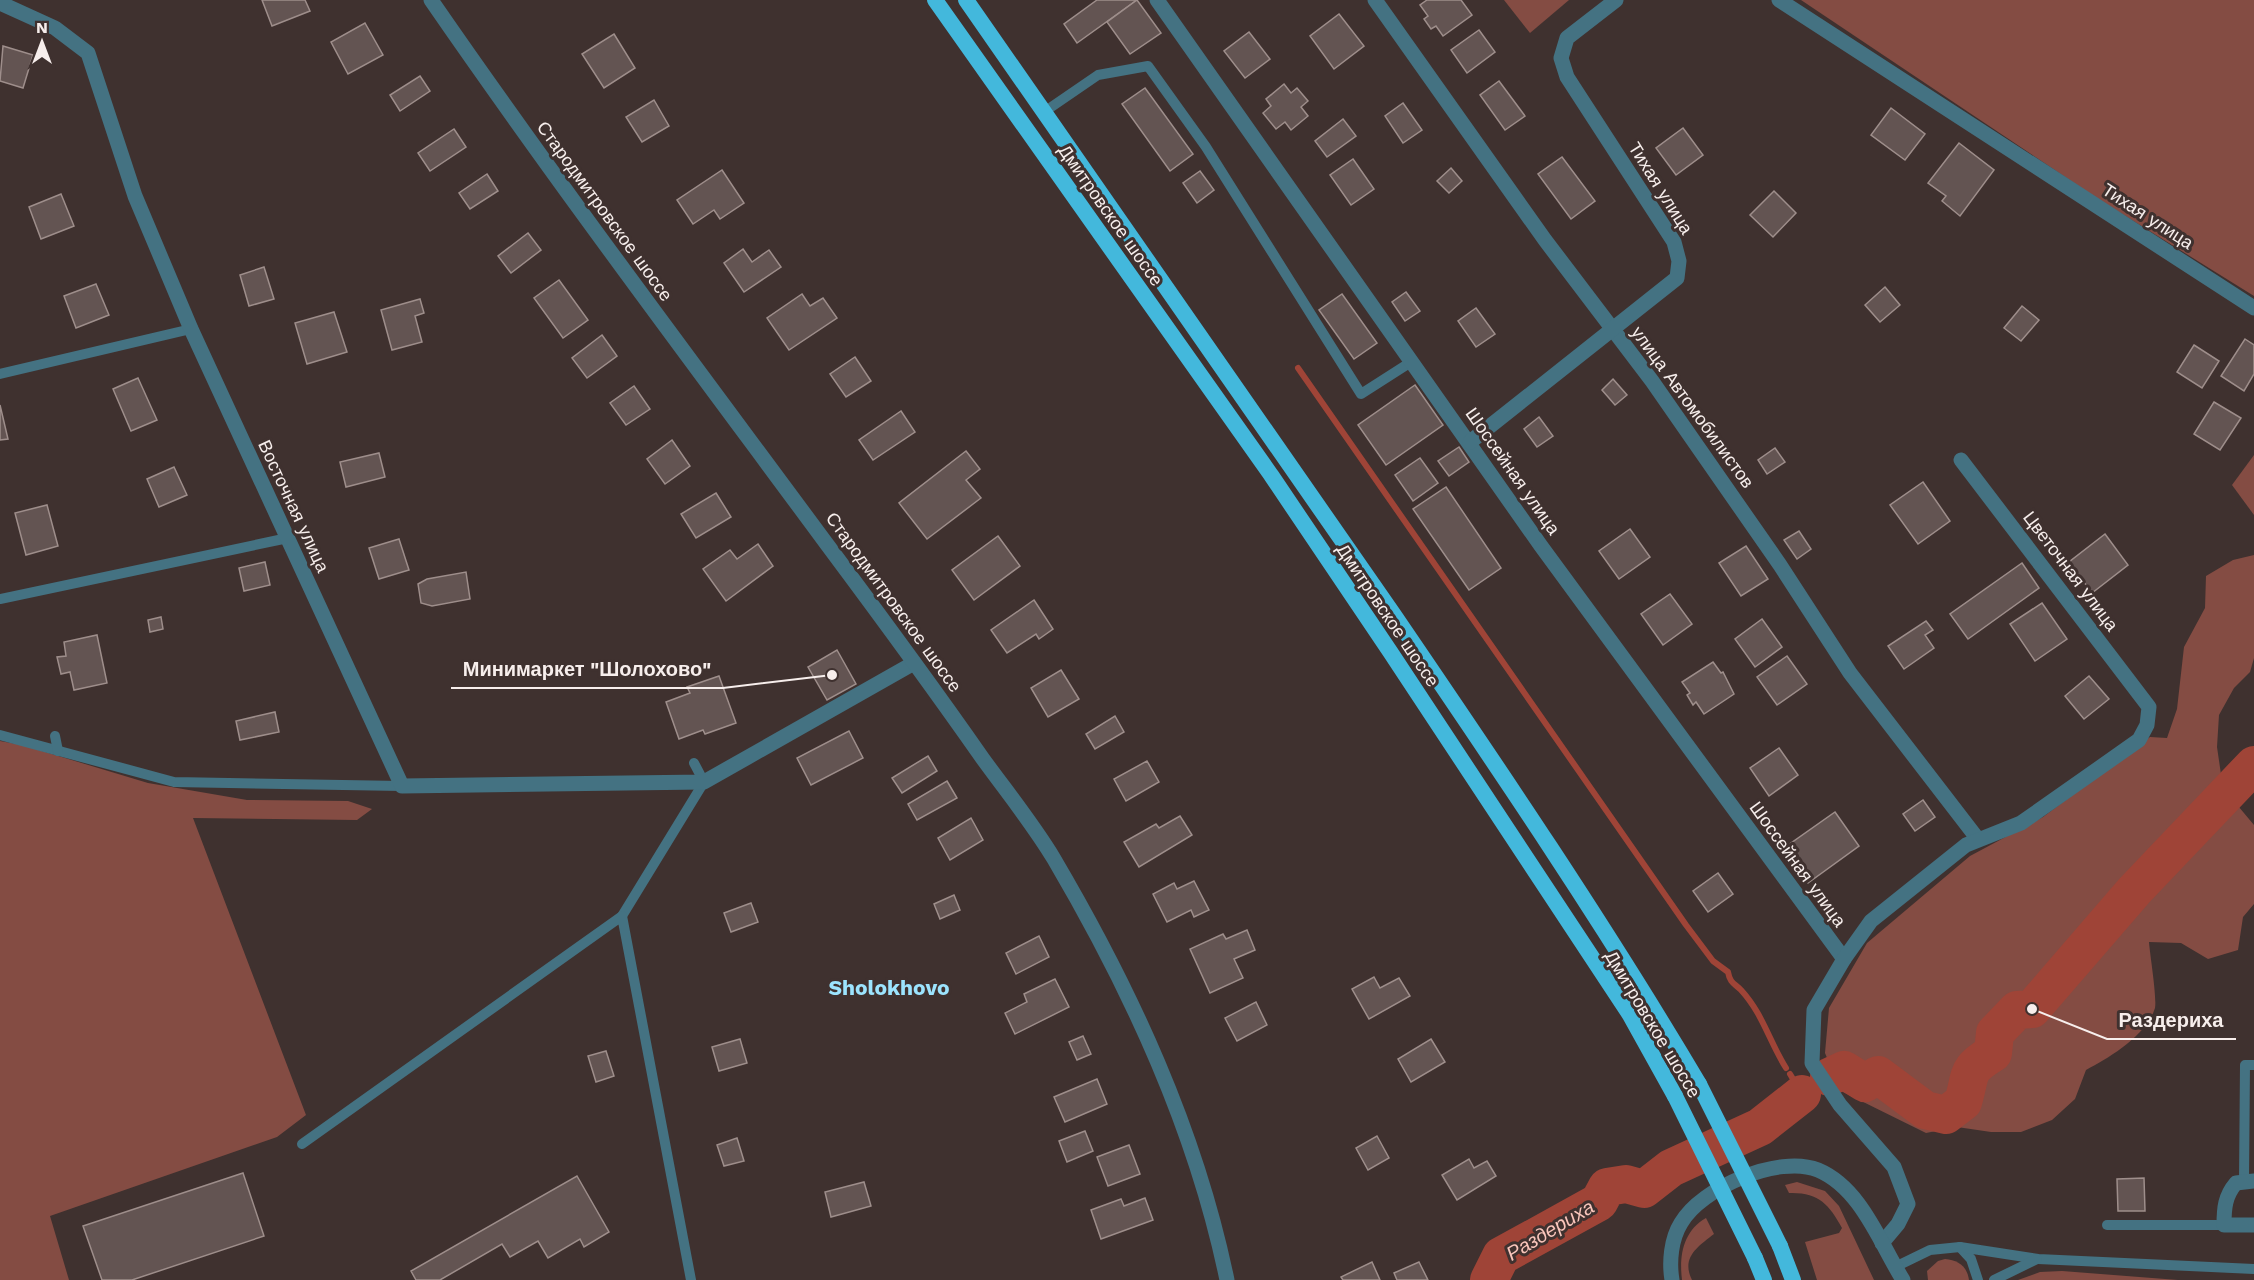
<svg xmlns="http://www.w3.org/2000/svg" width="2254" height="1280" font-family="'Work Sans',sans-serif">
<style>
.green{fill:#844c43}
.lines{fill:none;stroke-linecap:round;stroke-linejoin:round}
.stream{stroke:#9f4437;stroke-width:6}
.river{stroke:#9f4437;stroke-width:38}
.building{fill:#635452;stroke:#9e8e8b;stroke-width:1.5}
.service{stroke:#447282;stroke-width:10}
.minor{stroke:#447282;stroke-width:15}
.tertiary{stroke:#447282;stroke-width:15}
.trunk{stroke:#43b8dc;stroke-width:16}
.trunk-bridge{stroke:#43b8dc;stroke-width:16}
.labels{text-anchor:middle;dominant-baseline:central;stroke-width:6;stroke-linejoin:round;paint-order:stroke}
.street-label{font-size:18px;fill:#f7eeec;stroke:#3f312f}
.water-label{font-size:20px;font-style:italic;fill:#f9c5bb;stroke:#3f312f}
.quarter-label{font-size:21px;font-weight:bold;fill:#9ce4fe;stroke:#3f312f}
.leader{fill:none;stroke:#f7eeec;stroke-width:2}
.callout-dot{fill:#f7eeec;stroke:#3f312f;stroke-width:2}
.callout-label{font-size:20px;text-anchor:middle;font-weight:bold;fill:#f7eeec;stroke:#3f312f;stroke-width:6;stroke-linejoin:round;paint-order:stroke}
</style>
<rect width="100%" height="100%" fill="#3f312f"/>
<!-- green -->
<g class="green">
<polygon points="1504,0 1569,0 1530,33"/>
<polygon points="1801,0 2254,0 2254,296 2098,199"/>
<polygon points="2254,455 2254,515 2232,485"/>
<path d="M2254 555V658L2250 672 2234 688 2219 715 2217 747 2223 788 2254 825V904L2243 917 2238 950 2208 959 2181 943 2149 942C2150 955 2157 997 2155 1008 2147 1035 2109 1058 2086 1070L2075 1099 2052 1120 2021 1132H1991L1957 1127 1926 1133 1841 1091 1825 1053 1829 1008 1867 943 1970 856 2043 817 2150 737 2167 738 2177 709 2184 647 2205 608 2206 576 2233 560Z"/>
<polygon points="0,741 22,745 148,783 247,800 348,801 372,809 357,820 193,818 306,1115 277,1137 50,1216 69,1280 0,1280"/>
<path d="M1797 1182 1825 1191 1839 1206 1874 1280H1817L1805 1242 1839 1233 1842 1228C1829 1204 1818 1192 1789 1193L1785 1185Z"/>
<path d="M1706 1218 1714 1234C1697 1247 1681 1258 1692 1280H1682C1679 1256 1683 1231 1706 1218Z"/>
<path d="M1945 1259C1958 1260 1967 1266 1969 1280H1928L1927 1271 1938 1261Z"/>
<polygon points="2062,1271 2178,1280 2018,1280 2040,1272"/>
</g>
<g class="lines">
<!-- stream -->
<g class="stream">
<path d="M1298 368 1686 925 1713 961 1728 972C1730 983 1734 983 1741 990 1763 1014 1769 1041 1786 1068"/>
<polyline points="1790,1074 1802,1094"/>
</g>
<!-- river -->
<g class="river">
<path d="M1829 1077 1844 1070 1865 1083 1878 1075 1925 1110 1946 1115 1963 1102C1972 1073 1964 1071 1993 1053L1995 1033 2017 1010 2032 1009 2134 891 2254 765"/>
<polyline points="1489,1280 1501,1256 1599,1202 1607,1187 1626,1184 1644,1189 1671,1168 1760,1127 1802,1094"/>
</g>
</g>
<!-- building -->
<g class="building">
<polygon points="262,0 305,0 310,11 272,26"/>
<polygon points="1097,0 1137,0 1077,43 1064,24"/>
<polygon points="1137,0 1161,33 1130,54 1107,22"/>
<polygon points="1427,0 1461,0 1472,15 1443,36 1436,26 1431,29 1424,19 1428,16 1420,5"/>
<polygon points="1339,14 1364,46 1334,69 1310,36"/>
<polygon points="365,23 383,55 348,74 331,42"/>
<polygon points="1479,30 1495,52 1467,73 1451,50"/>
<polygon points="1249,32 1270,59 1245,78 1224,51"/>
<polygon points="614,34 635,68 604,88 582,54"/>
<polygon points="3,46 33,55 23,88 0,81"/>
<polygon points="420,76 430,91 400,111 390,95"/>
<polygon points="1499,81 1525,116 1505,130 1480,95"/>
<polygon points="1284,84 1291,93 1297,88 1308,101 1301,107 1308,116 1291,130 1285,122 1276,129 1263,113 1271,106 1266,99"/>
<polygon points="1145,88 1193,154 1170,171 1122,104"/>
<polygon points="654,100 669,126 642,142 626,117"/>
<polygon points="1403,103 1422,130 1403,143 1385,116"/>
<polygon points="1891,108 1925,134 1905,160 1871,135"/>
<polygon points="1343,119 1356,136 1327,157 1315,141"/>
<polygon points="1683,128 1703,155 1676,175 1656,148"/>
<polygon points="454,129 466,147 430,171 418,153"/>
<polygon points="1959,143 1994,170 1960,216 1942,201 1946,196 1928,183"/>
<polygon points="1562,157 1595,201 1571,219 1538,174"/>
<polygon points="1353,159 1374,189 1351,205 1330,175"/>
<polygon points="1451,168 1462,181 1449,193 1437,181"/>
<polygon points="722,170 744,203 720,219 714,210 693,224 677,200"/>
<polygon points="1200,171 1214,190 1197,203 1183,183"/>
<polygon points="487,174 498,191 470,209 459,193"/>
<polygon points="1774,191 1796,213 1773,237 1750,215"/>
<polygon points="61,194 74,226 41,239 29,207"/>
<polygon points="528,233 541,250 511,273 498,256"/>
<polygon points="743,249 752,262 769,250 781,267 744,292 724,263"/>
<polygon points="264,267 274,299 249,306 240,275"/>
<polygon points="559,280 588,320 563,338 534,298"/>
<polygon points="96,284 109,315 76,328 64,296"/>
<polygon points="1885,287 1900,305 1880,322 1865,305"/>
<polygon points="1406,292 1420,311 1405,321 1392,302"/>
<polygon points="802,294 810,306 823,298 837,318 789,350 767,318"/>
<polygon points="1342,294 1377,343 1354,359 1319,310"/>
<polygon points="420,299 424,313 415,316 422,342 392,350 381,310"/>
<polygon points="2022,306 2039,320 2021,341 2004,328"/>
<polygon points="1476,308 1495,334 1476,347 1458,321"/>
<polygon points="334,312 347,352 307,364 295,323"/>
<polygon points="602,335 617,356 587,378 572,358"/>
<polygon points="2245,339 2254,345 2254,374 2244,391 2221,376"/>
<polygon points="2194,345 2219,361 2202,388 2177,372"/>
<polygon points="855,357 871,381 846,397 830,374"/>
<polygon points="138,378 157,420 131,431 113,389"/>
<polygon points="1613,379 1627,395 1615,405 1602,390"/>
<polygon points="1415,385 1443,425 1386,465 1358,425"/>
<polygon points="634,386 650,409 626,425 610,403"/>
<polygon points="2214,402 2241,418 2220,450 2194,434"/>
<polygon points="0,405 8,439 0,440"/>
<polygon points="901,411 915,432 873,460 859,440"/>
<polygon points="1539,417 1553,436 1537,447 1524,429"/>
<polygon points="672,440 690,466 665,484 647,459"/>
<polygon points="1459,447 1469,462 1449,476 1438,461"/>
<polygon points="1775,448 1785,462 1767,474 1758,460"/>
<polygon points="966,451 980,469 966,480 981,498 927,539 899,503"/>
<polygon points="379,453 385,477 346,487 340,462"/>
<polygon points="1420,458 1438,483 1413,501 1395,475"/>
<polygon points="174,467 187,495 159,507 147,479"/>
<polygon points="1923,482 1950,521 1918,544 1890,505"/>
<polygon points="1446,487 1501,568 1469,590 1413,509"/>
<polygon points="716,493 731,517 696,538 681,514"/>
<polygon points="47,505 58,546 26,555 15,513"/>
<polygon points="1630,529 1650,557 1619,579 1599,551"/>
<polygon points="1799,531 1811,549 1797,559 1784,540"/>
<polygon points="2105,534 2128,565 2092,593 2069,562"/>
<polygon points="998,536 1020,566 974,600 952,570"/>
<polygon points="399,539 409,570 379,579 369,548"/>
<polygon points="758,544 773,566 726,601 703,569 730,550 737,559"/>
<polygon points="1746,546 1768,579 1741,596 1719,563"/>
<polygon points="265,562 270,585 244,591 239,568"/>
<polygon points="2022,563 2039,588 1968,639 1950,614"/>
<polygon points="466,572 470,599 432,606 421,603 418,584 427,579"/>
<polygon points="1670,594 1692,624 1663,645 1641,614"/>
<polygon points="1034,600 1053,629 1039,639 1036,634 1007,653 991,630"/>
<polygon points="2042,603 2067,639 2035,661 2010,624"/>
<polygon points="161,617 163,629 150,632 148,620"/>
<polygon points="1762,619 1782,647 1755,667 1735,639"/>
<polygon points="1926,621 1933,630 1925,635 1934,648 1904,669 1888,646"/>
<polygon points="97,635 107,683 74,690 70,672 61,674 57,657 66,656 64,642"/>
<polygon points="837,650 856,684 827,700 808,667"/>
<polygon points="1787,656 1807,684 1777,705 1757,677"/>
<polygon points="1713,662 1721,673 1723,672 1734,694 1704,714 1696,702 1693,705 1687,695 1690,693 1682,682"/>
<polygon points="1061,670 1079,699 1048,717 1031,688"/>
<polygon points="719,676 736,723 705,734 703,730 679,739 666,702 690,693 687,687"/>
<polygon points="2089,676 2109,699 2084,719 2065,696"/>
<polygon points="275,712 279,732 240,740 236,721"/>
<polygon points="1115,716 1124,732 1095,749 1086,734"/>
<polygon points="849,731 863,758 811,785 797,758"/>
<polygon points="1779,748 1798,775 1769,796 1750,768"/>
<polygon points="928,756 937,771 902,793 892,778"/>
<polygon points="1147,761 1159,782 1126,801 1114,779"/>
<polygon points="947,781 957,798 917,820 908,804"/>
<polygon points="1923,800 1935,817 1915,831 1903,814"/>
<polygon points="1835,812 1859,846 1808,883 1784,848"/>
<polygon points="1180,816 1192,835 1139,867 1124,842 1156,824 1159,828"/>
<polygon points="971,818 983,840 950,860 938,838"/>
<polygon points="1718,873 1733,894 1708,912 1693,891"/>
<polygon points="1194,881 1209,910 1194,917 1191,910 1167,922 1153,894 1174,883 1177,889"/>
<polygon points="954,895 960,910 940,919 934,904"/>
<polygon points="751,903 758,922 731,932 724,913"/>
<polygon points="1247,930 1255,950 1234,959 1243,978 1210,993 1190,949 1223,934 1226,939"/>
<polygon points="1039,936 1049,957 1016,974 1006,953"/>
<polygon points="1374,977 1380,988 1399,978 1410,996 1369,1019 1352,989"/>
<polygon points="1055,979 1069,1007 1015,1034 1005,1013 1027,1002 1024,994"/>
<polygon points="1256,1002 1267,1025 1237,1041 1225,1018"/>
<polygon points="1083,1036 1091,1054 1077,1060 1069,1042"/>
<polygon points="740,1039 747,1063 719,1071 712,1047"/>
<polygon points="1431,1039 1445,1062 1411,1082 1398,1059"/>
<polygon points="606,1051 614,1076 596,1082 588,1056"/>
<polygon points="1097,1079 1107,1104 1065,1122 1054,1097"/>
<polygon points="1085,1131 1093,1151 1067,1162 1059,1141"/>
<polygon points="1377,1136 1389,1158 1368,1170 1356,1148"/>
<polygon points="737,1138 744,1161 724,1166 717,1145"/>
<polygon points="1129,1145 1140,1174 1108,1186 1097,1157"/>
<polygon points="1469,1159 1474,1168 1487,1161 1496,1176 1457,1200 1442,1175"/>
<polygon points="243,1173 264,1236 132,1280 102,1280 83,1226"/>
<polygon points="577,1176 609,1232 584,1247 580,1239 548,1258 538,1241 510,1257 502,1244 440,1280 416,1280 411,1271"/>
<polygon points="2144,1178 2145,1211 2118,1211 2117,1179"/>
<polygon points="864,1182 871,1206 831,1217 825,1192"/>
<polygon points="1145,1198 1153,1220 1101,1239 1091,1210 1121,1199 1124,1206"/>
<polygon points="1372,1262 1380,1280 1343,1280 1341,1277"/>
<polygon points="1419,1262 1428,1280 1397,1280 1394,1273"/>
</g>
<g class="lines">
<!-- service -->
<g class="service">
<polyline points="1044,112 1098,75 1148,66 1206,147 1361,394 1411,362"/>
<polyline points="0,374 191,329"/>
<polyline points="0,599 288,538"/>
<polyline points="0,735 174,782 402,786"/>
<polyline points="55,736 58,751"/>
<polyline points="622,916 704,782 694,763"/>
<polyline points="302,1144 622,916 691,1280"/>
<polyline points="2244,1181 2245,1065 2254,1065"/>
<polyline points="2107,1225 2224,1225"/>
<polyline points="1960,1247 1971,1259 1978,1280"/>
<polyline points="1895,1267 1930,1250 1960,1247 2038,1259 2254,1269"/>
<polyline points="1994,1280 2037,1259"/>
</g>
<!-- minor -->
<g class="minor">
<polyline points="1157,0 1541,546 1844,959"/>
<polyline points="1375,0 1545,240 1652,381 1780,565 1850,673 1977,838"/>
<polyline points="1779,0 2254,308"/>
<polyline points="0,3 55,28 88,53 135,196 191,329 402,786 704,782 914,663"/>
<polyline points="1470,442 1677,278 1679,261 1674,242 1567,77 1561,58 1567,38 1616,0"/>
<path d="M2254 1181 2236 1183C2225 1196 2224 1208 2224 1225H2254"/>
<polyline points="1882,1243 1898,1224 1908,1204 1894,1167 1840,1105 1812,1063 1814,1010 1844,959 1871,921 1966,845 2021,823 2139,740 2147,725 2149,707 1961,460"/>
</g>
<!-- tertiary -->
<g class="tertiary">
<path d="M431 0C558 184 693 363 826 543 879 614 932 686 983 759 1007 792 1033 824 1054 859 1131 990 1196 1130 1227 1280"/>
<path d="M1672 1280C1669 1262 1671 1239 1681 1223 1701 1188 1779 1154 1818 1170 1861 1188 1880 1243 1903 1280"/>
</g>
<!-- trunk -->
<g class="trunk">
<polyline points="935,0 1271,475 1391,653 1630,1015 1675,1096"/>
<path d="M966 0C1109 205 1253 409 1394 615 1499 769 1604 924 1699 1084"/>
<polyline points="1780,1246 1793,1280"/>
<polyline points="1755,1258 1764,1280"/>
</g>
<!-- trunk-bridge -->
<g class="trunk-bridge">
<polyline points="1699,1084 1780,1246"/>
<polyline points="1675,1096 1755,1258"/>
</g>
</g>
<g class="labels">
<!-- street labels -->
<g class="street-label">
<text transform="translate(1661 188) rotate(58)">Тихая улица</text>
<text transform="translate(605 211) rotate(54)">Стародмитровское шоссе</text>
<text transform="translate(1111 215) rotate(55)">Дмитровское шоссе</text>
<text transform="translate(2148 216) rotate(33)">Тихая улица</text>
<text transform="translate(1693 407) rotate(54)">улица Автомобилистов</text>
<text transform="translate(1513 471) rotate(55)">Шоссейная улица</text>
<text transform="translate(294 506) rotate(65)">Восточная улица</text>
<text transform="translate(2071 571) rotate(53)">Цветочная улица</text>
<text transform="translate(894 602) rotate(54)">Стародмитровское шоссе</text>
<text transform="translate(1388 615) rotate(56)">Дмитровское шоссе</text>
<text transform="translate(1798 864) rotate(54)">Шоссейная улица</text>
<text transform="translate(1653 1024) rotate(59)">Дмитровское шоссе</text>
</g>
<!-- water labels -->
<g class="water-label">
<text transform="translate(1550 1230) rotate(-31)">Раздериха</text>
</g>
<!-- quarter labels -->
<g class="quarter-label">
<text x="889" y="987">Sholokhovo</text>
</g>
</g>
<!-- callouts -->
<path class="leader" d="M832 675L723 688H451M2032 1009L2107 1039H2236"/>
<g class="callout-dot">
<circle cx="832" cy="675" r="6"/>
<circle cx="2032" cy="1009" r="6"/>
</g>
<g class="callout-label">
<text x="587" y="676">Минимаркет "Шолохово"</text>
<text x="2171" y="1027">Раздериха</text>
</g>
<!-- north arrow -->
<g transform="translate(42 42)" stroke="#3f312f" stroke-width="4.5" paint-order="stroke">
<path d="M0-4.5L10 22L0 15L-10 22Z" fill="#f7eeec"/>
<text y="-9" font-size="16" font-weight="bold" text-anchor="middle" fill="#f7eeec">N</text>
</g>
</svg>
